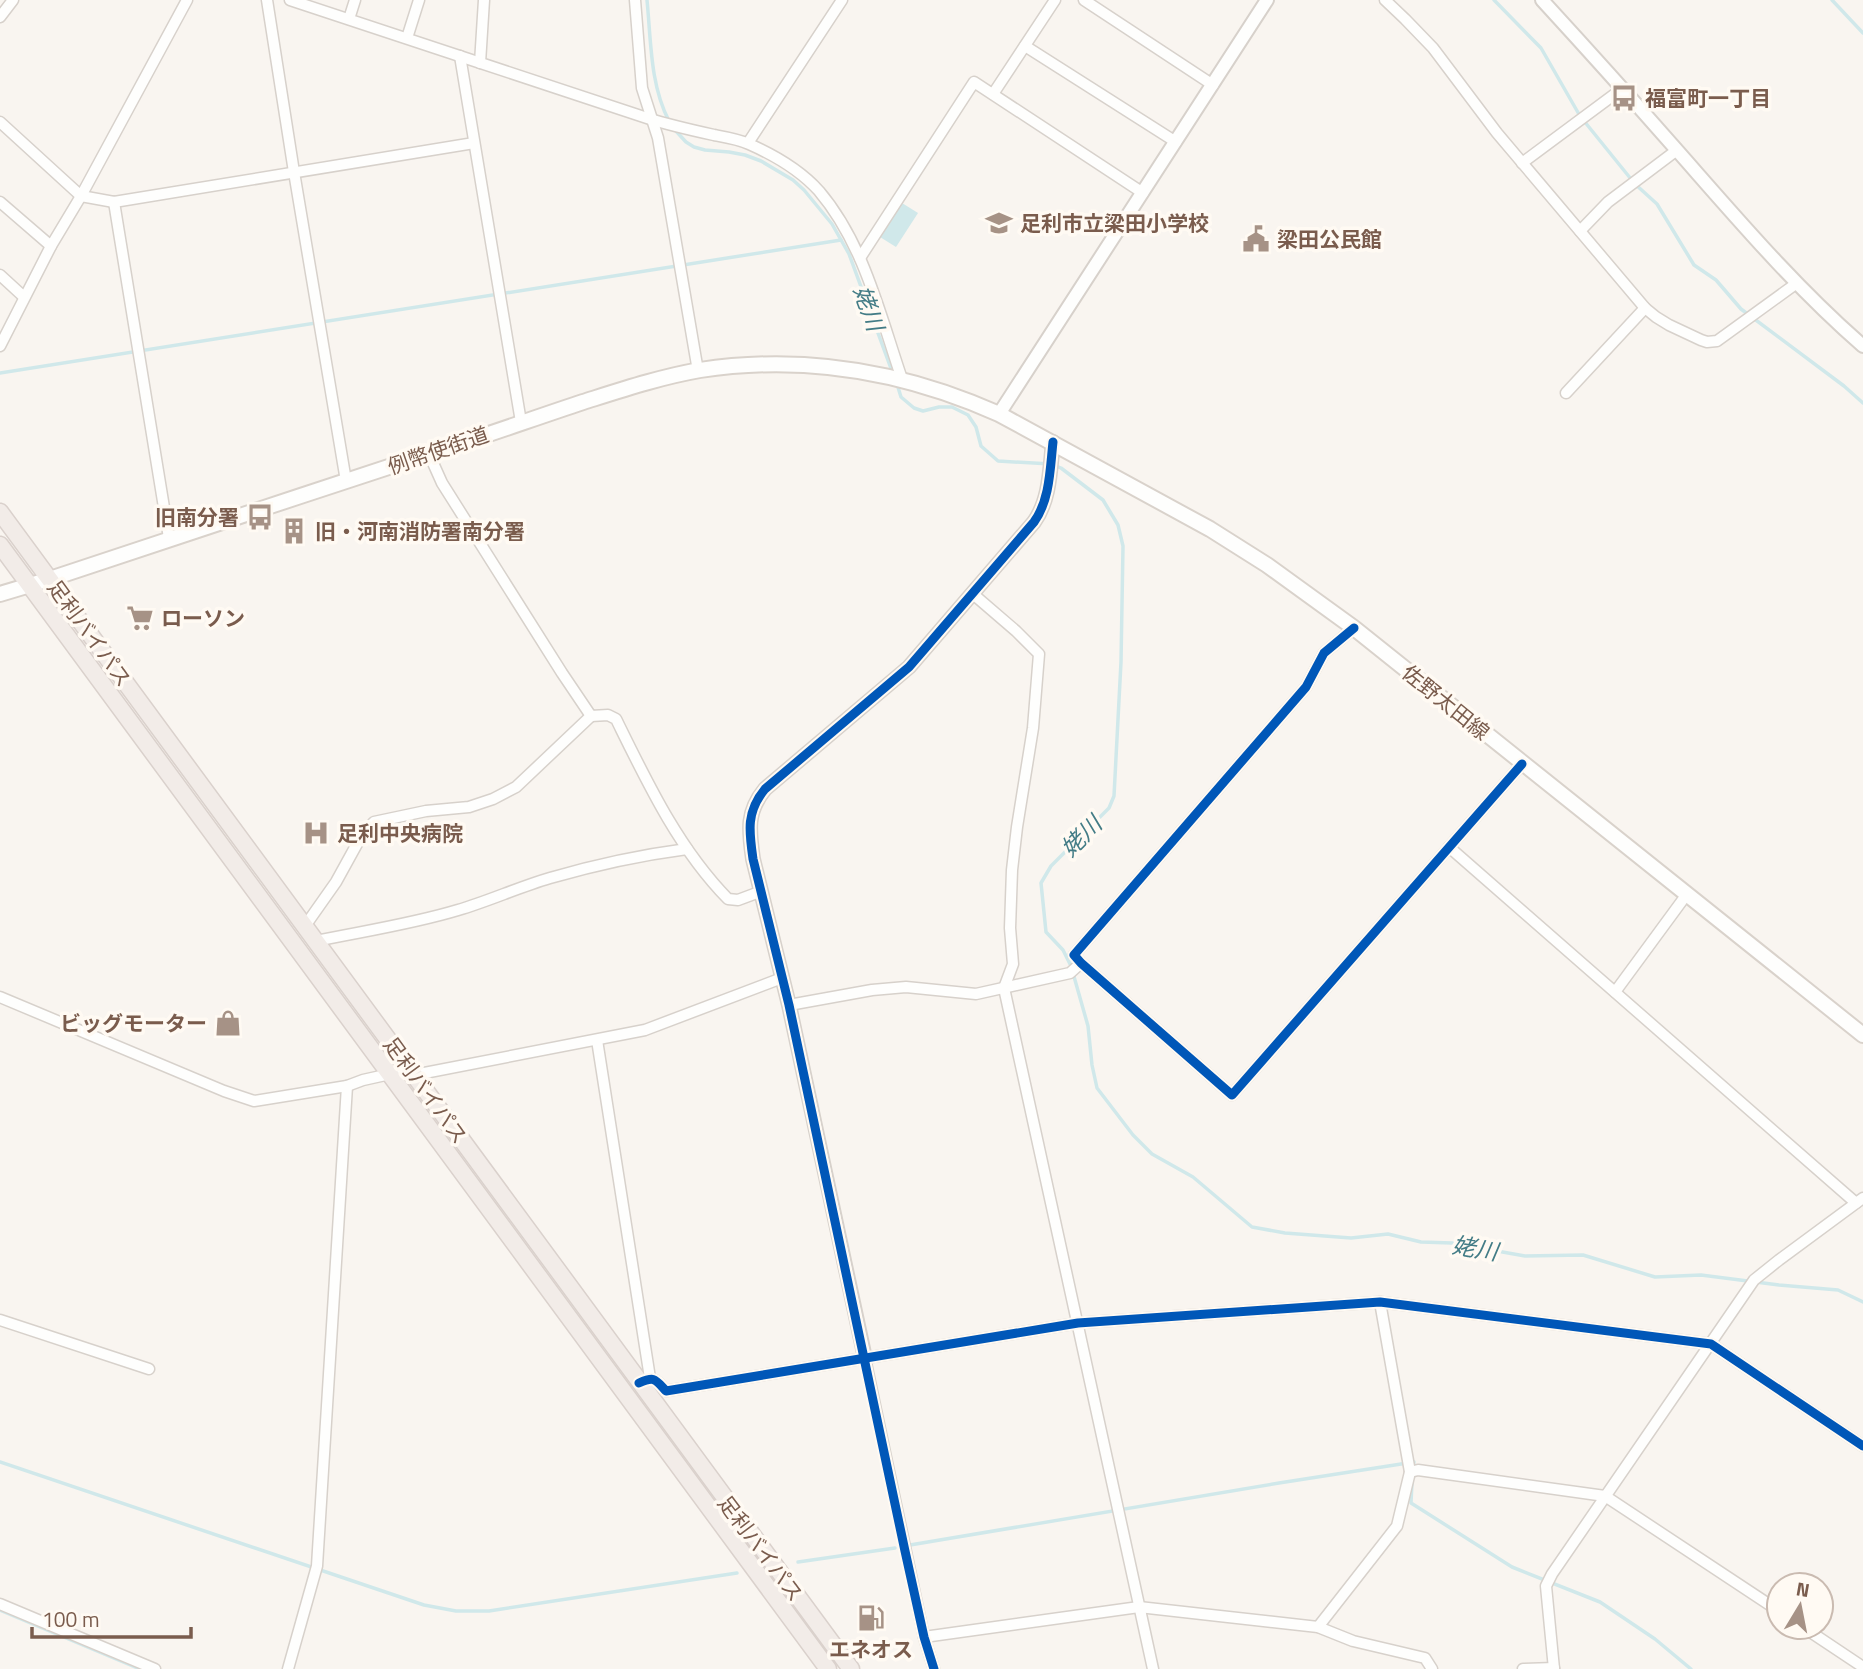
<svg xmlns="http://www.w3.org/2000/svg" width="1863" height="1669" font-family="'Titillium Web','Noto Sans JP',sans-serif">
<style>
.water{fill:#d0e8ea}
.lines{fill:none;stroke-linecap:round;stroke-linejoin:round}
.stream{stroke:#d0e8ea;stroke-width:3.5}
.minor-casing{stroke:#d7d1cb;stroke-width:13}
.tertiary-casing{stroke:#d7d1cb;stroke-width:16}
.secondary-casing{stroke:#d9d2cb;stroke-width:18}
.trunk-casing{stroke:#dad1cc;stroke-width:19}
.minor{stroke:#fefefd;stroke-width:10}
.tertiary{stroke:#fefefd;stroke-width:12}
.secondary{stroke:#fefefd;stroke-width:14}
.trunk{stroke:#f2ece8;stroke-width:16}
.cycleway-casing{stroke:#fffaf3;stroke-width:13}
.cycleway{stroke:#0057b8;stroke-width:9}
.labels{text-anchor:middle;dominant-baseline:central;stroke-width:7;stroke-linejoin:round;paint-order:stroke}
.poi-label{font-size:21px;font-weight:bold;fill:#7a5c4d;stroke:#fffaf3;text-anchor:start}
.street-label{font-size:21px;fill:#7a5c4d;stroke:#fffaf3}
.water-label{font-size:23px;font-style:italic;fill:#437c86;stroke:#fffaf3}
</style>
<rect width="100%" height="100%" fill="#f9f5f0"/>
<!-- water -->
<polygon class="water" points="902,203 918,213 896,247 880,237"/>
<g class="lines">
<!-- stream -->
<g class="stream">
<path d="M647 0C651 40 650 85 669 121"/>
<polyline points="1494,0 1541,48 1580,116 1635,184 1657,204 1694,265 1716,280 1741,309 1844,386 1863,403"/>
<polyline points="1832,0 1863,33"/>
<polyline points="675,130 686,142 694,147 705,150 729,152 745,155 761,161 793,180 804,190 832,224 849,254 893,374"/>
<polyline points="0,373 841,240"/>
<polyline points="897,384 901,397 914,408 923,411 939,407 952,407 968,415 976,427 981,446 998,461 1051,464 1061,468 1103,500 1118,525 1123,546 1121,662 1114,796 1109,808 1051,866 1041,883 1046,932 1063,950 1071,966 1088,1026 1092,1065 1097,1088 1133,1135 1152,1154 1193,1177 1252,1227 1285,1233 1351,1238 1388,1234 1421,1242 1452,1243 1525,1256 1583,1255 1655,1277 1701,1275 1779,1285 1838,1290 1863,1302"/>
<polyline points="0,1462 424,1605 456,1611 489,1611 737,1573"/>
<polyline points="1412,1482 1411,1503 1512,1567 1600,1602 1655,1639 1691,1669"/>
<polyline points="910,1545 1279,1483 1414,1462 1413,1467"/>
<polyline points="798,1562 895,1548"/>
<polyline points="0,1610 140,1669"/>
</g>
<!-- minor casing -->
<g class="minor-casing">
<g id="minor">
<polyline points="267,0 294,172 346,481"/>
<path d="M290 0C409 39 528 79 647 118 669 125 691 130 714 135 725 137 738 139 749 144 774 155 801 171 819 191 864 244 880 315 902 379"/>
<polyline points="635,0 642,88 658,138 698,371"/>
<polyline points="1084,0 1213,85"/>
<polyline points="1385,0 1405,19 1433,48 1497,133 1645,308 1656,317 1669,325 1701,340 1707,342 1717,341 1797,283"/>
<polyline points="0,17 13,0"/>
<polyline points="349,19 355,0"/>
<polyline points="407,38 419,0"/>
<polyline points="1025,46 1176,142"/>
<polyline points="460,56 521,422"/>
<polyline points="480,63 484,0"/>
<polyline points="993,94 1055,0"/>
<polyline points="0,122 81,196 114,202 474,143"/>
<polyline points="748,143 842,0"/>
<polyline points="1522,163 1623,88"/>
<polyline points="0,202 51,246"/>
<polyline points="114,202 169,538"/>
<polyline points="1580,231 1608,202 1677,150"/>
<polyline points="860,258 974,82 1143,193"/>
<polyline points="0,275 24,297"/>
<polyline points="0,346 51,246 81,196 187,0"/>
<polyline points="1566,393 1645,308"/>
<path d="M429 454 442 483 562 673 591 716 608 715 616 719C647 782 678 848 728 899L738 900 762 891"/>
<polyline points="973,594 1016,631 1039,654 1033,728 1017,827 1012,870 1010,928 1013,964 1004,988 1153,1669"/>
<polyline points="1354,628 1324,653 1306,687 1074,955 1081,963 1232,1095 1522,764"/>
<polyline points="1449,847 1856,1203"/>
<polyline points="305,926 336,882 363,833 374,822 426,811 469,807 493,799 516,787 591,716"/>
<path d="M316 941C364 931 412 924 458 910 489 901 519 887 550 878 595 865 641 855 687 849"/>
<polyline points="1615,992 1687,894"/>
<polyline points="0,997 224,1091 254,1101 347,1086 363,1080 390,1074 414,1075 645,1030 782,978"/>
<polyline points="789,1005 872,990 906,987 976,994 1070,973 1081,963"/>
<polyline points="597,1040 650,1378"/>
<polyline points="0,1320 149,1369"/>
<polyline points="865,1358 924,1637 934,1669"/>
<path d="M639 1383C655 1376 655 1379 666 1391L1078 1323 1380 1302 1711 1344 1863 1446"/>
<polyline points="1410,1472 1418,1470 1605,1496 1779,1611"/>
<polyline points="0,1604 155,1669"/>
<polyline points="1318,1627 1397,1526 1410,1472 1380,1302"/>
<polyline points="1803,1627 1863,1667"/>
<polyline points="924,1637 1139,1607 1318,1627 1353,1641 1425,1658 1432,1669"/>
<polyline points="288,1669 317,1566 347,1086"/>
<polyline points="1523,1669 1554,1668"/>
<polyline points="1554,1669 1546,1586 1552,1574 1754,1280 1779,1260 1863,1198"/>
</g>
</g>
<!-- tertiary casing -->
<g class="tertiary-casing">
<g id="tertiary">
<path d="M1542 0C1587 49 1631 98 1675 148 1735 216 1794 286 1863 346"/>
<polyline points="999,414 1267,0"/>
<path d="M865 1358 789 1005 753 859C749 831 746 812 765 789L909 667 1034 522C1050 500 1050 469 1053 442"/>
</g>
</g>
<!-- secondary casing -->
<g class="secondary-casing">
<path id="secondary" d="M0 594 50 579C174 537 298 497 422 456 476 439 529 420 583 402 621 390 660 377 700 370 805 354 903 371 999 414L1210 529 1267 565 1354 628 1863 1035"/>
</g>
<!-- trunk casing -->
<g class="trunk-casing">
<g id="trunk">
<polyline points="0,512 851,1669"/>
<polyline points="0,545 828,1669"/>
</g>
</g>
<!-- minor -->
<use href="#minor" class="minor"/>
<!-- tertiary -->
<use href="#tertiary" class="tertiary"/>
<!-- secondary -->
<use href="#secondary" class="secondary"/>
<!-- trunk -->
<use href="#trunk" class="trunk"/>
<!-- cycleway casing -->
<g class="cycleway-casing">
<g id="cycleway">
<polyline points="1354,628 1324,653 1306,687 1074,955 1081,963 1232,1095 1522,764"/>
<path d="M639 1383C655 1376 655 1379 666 1391L1078 1323 1380 1302 1711 1344 1863 1446"/>
<path d="M934 1669 924 1637 905 1551 789 1005 753 859C749 831 746 812 765 789L909 667 1034 522C1050 500 1050 469 1053 442"/>
</g>
</g>
<!-- cycleway -->
<use href="#cycleway" class="cycleway"/>
</g>
<!-- icons -->
<defs>
<g id="bus-bare" transform="scale(2.1)"><path d="M-5-6H5V4H4V6H2V4H-2V6H-4V4H-5ZM-3.5-4V0h7V-4ZM-3.5 1.2v1.5H-2V1.2ZM2 1.2v1.5H3.5V1.2Z" fill="#a69286" stroke="#fffaf3" stroke-width="2.5" paint-order="stroke"/></g>
<g id="school-bare" transform="scale(2.1)"><path d="M0-5L7-2L0 1L-7-2ZM-4 1L0 2.5L4 1V4Q0 6-4 4Z" fill="#a69286" stroke="#fffaf3" stroke-width="2.5" paint-order="stroke"/></g>
<g id="civic-bare" transform="scale(2.1)"><path d="M-.6-6.5H3V-4.5H.6V-3L4-1V1h2V6H-6V1h2V-1L-.6-3ZM-1.2 2.5V6h2.4V2.5Z" fill="#a69286" stroke="#fffaf3" stroke-width="2.5" paint-order="stroke"/></g>
<g id="building-bare" transform="scale(2.1)"><path d="M-4-6H4V6H1V3H-1V6H-4ZM-2.5-4.3h1.7v1.8h-1.7ZM.8-4.3h1.7v1.8H.8ZM-2.5-1h1.7V.8h-1.7ZM.8-1h1.7V.8H.8Z" fill="#a69286" stroke="#fffaf3" stroke-width="2.5" paint-order="stroke"/></g>
<g id="supermarket-bare" transform="scale(2.1)"><path d="M-6-5.5h2.5l.6 2H6L4.5 2H-2.5L-4.4-4H-6ZM-1.5 3.2a1.3 1.3 0 1 0 .1 0ZM3 3.2a1.3 1.3 0 1 0 .1 0Z" fill="#a69286" stroke="#fffaf3" stroke-width="2.5" paint-order="stroke"/></g>
<g id="hospital-bare" transform="scale(2.1)"><path d="M-5-5h3v3.5h4V-5h3V5h-3V1.5h-4V5h-3Z" fill="#a69286" stroke="#fffaf3" stroke-width="2.5" paint-order="stroke"/></g>
<g id="shop-bare" transform="scale(2.1)"><path d="M-5-2.5h2.3a2.7 3.5 0 0 1 5.4 0H5L5.5 6h-11ZM-1.5-2.5h3a1.5 2.3 0 0 0-3 0Z" fill="#a69286" stroke="#fffaf3" stroke-width="2.5" paint-order="stroke"/></g>
<g id="fuel-bare" transform="scale(2.1)"><path d="M-5.5-6h7V0h2V4h1.3V-2.5L3-4.5l.8-.8L6-3V5H2.5V1h-1V6h-7ZM-4.2-4.7v3.2H.2V-4.7Z" fill="#a69286" stroke="#fffaf3" stroke-width="2.5" paint-order="stroke"/></g>
</defs>
<g fill-rule="evenodd">
<use href="#bus-bare" x="1624" y="98"/>
<use href="#school-bare" x="999" y="223"/>
<use href="#civic-bare" x="1256" y="239"/>
<use href="#bus-bare" x="260" y="517"/>
<use href="#building-bare" x="294" y="531"/>
<use href="#supermarket-bare" x="140" y="618"/>
<use href="#hospital-bare" x="316" y="833"/>
<use href="#shop-bare" x="228" y="1023"/>
<use href="#fuel-bare" x="871" y="1618"/>
</g>
<g class="labels">
<!-- poi labels -->
<g class="poi-label">
<text x="1645" y="98">福富町一丁目</text>
<text x="1020" y="223">足利市立梁田小学校</text>
<text x="1277" y="239">梁田公民館</text>
<text x="239" y="517" text-anchor="end">旧南分署</text>
<text x="315" y="531">旧・河南消防署南分署</text>
<text x="161" y="618">ローソン</text>
<text x="337" y="833">足利中央病院</text>
<text x="207" y="1023" text-anchor="end">ビッグモーター</text>
<text x="871" y="1649" text-anchor="middle">エネオス</text>
</g>
<!-- street labels -->
<g class="street-label">
<text transform="translate(438 450) rotate(-19)">例幣使街道</text>
<text transform="translate(90 633) rotate(54)">足利バイパス</text>
<text transform="translate(1446 702) rotate(39)">佐野太田線</text>
<text transform="translate(426 1090) rotate(54)">足利バイパス</text>
<text transform="translate(761 1548) rotate(53)">足利バイパス</text>
</g>
<!-- water labels -->
<g class="water-label">
<text transform="translate(869 308) rotate(70)">姥川</text>
<text transform="translate(1081 836) rotate(-45)">姥川</text>
<text transform="translate(1475 1248) rotate(9)">姥川</text>
</g>
</g>
<!-- north arrow -->
<g transform="translate(1800 1606) rotate(10)"><circle r="33" fill="#fffaf3" stroke="#cabbb1" stroke-width="2"/>
<path d="M0-5L12 26L0 18L-12 26Z" fill="#a69286"/>
<text y="-10" font-size="19" font-weight="bold" text-anchor="middle" fill="#7a5c4d">N</text>
</g>
<!-- scale -->
<path d="M32 1627v10h159v-10" fill="none" stroke="#7a5c4d" stroke-width="3.5"/>
<text x="42" y="1627" font-size="21" fill="#7a5c4d" stroke="#fffaf3" stroke-width="5" paint-order="stroke">100 m</text>
</svg>
